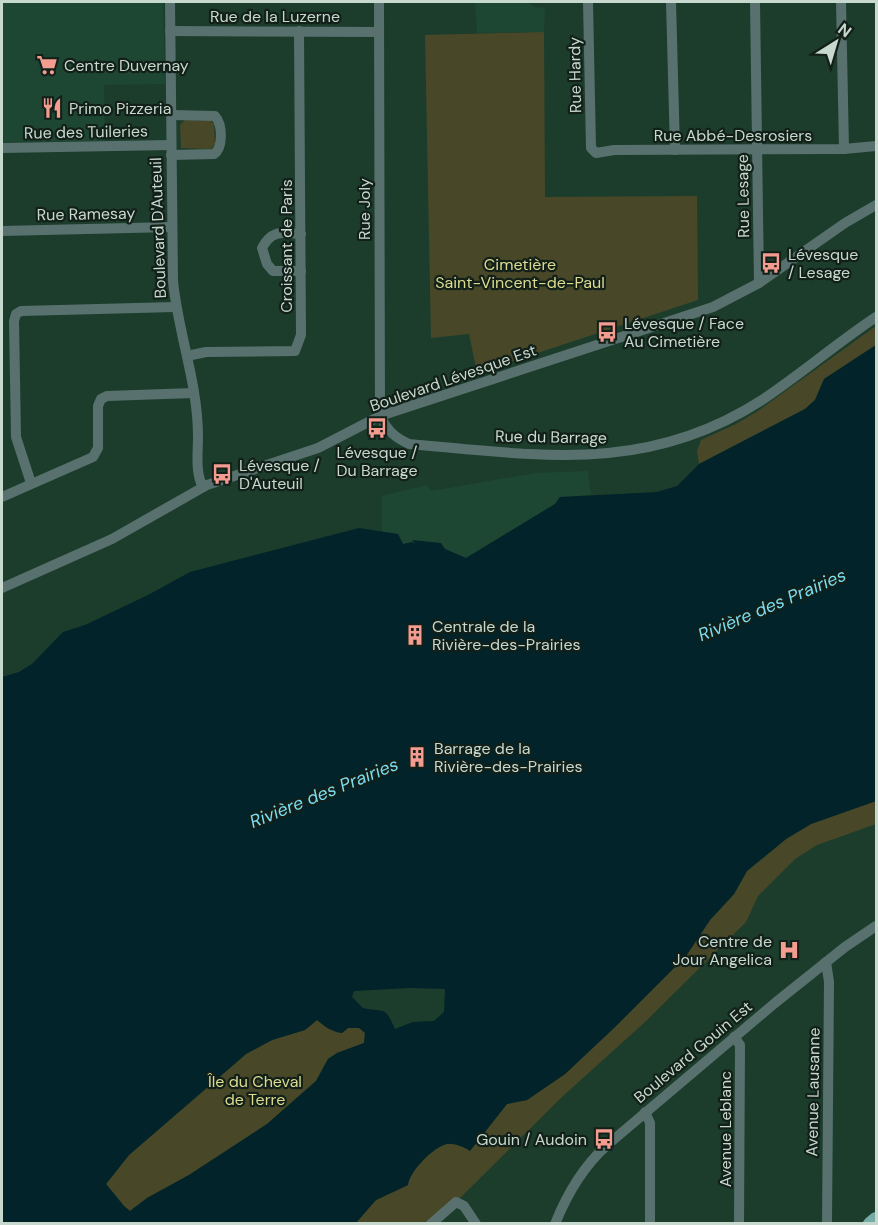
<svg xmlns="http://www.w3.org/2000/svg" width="878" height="1225" font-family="'DM Sans',sans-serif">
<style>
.built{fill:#1e4733}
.green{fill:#484828}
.water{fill:#012329;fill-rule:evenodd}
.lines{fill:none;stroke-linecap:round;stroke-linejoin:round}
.minor{stroke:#58716e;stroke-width:10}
.major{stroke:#77aca6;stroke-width:14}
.labels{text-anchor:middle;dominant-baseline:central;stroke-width:4.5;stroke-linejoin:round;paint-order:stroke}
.street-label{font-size:16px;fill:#c7d9cf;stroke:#122019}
.poi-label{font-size:16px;fill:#c7d9cf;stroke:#122019;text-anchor:start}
.park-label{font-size:16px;fill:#dcdb8f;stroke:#122019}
.water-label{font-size:18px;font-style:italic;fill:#7bddf2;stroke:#122019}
</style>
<rect width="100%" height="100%" fill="#1c3d2c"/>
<!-- built -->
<g class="built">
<polygon points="2,2 163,2 165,84 104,85 105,141 2,142"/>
<polygon points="475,2 528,2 534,7 545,8 544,32 477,33"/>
<polygon points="588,471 591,495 560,497 555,504 466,558 445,549 403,544 398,534 382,533 382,496 427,485 431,491 535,473"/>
</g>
<!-- green -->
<g class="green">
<polygon points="544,32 545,197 697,196 698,300 477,373 469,334 431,338 425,35"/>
<polygon points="185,120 211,121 214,124 215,144 211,149 181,148 180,125"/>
<polygon points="876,326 876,345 824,379 815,400 805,409 699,464 697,451 701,440 736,424 758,411"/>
<path d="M876 801V824L817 845 795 859 758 896 746 922 644 1023 563 1096 456 1202 432 1223 348 1224 376 1200 408 1185C409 1172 433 1147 447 1144 454 1143 464 1147 470 1150L507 1104 527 1100 565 1074 615 1027 686 956 710 920 734 894 747 871 786 839 811 824Z"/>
<path d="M317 1020C326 1027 330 1031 342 1033L348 1028H359L365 1032 364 1043 337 1053 328 1059 316 1081 267 1124 189 1175 147 1198 130 1211 124 1206 106 1184 129 1155 246 1054 272 1040 305 1030Z"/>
</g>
<!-- water -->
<path class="water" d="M876 345V801L811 824 786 839 747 871 734 894 710 920 686 956 615 1027 565 1074 527 1100 507 1104 470 1151C464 1147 454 1143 447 1144 433 1147 409 1172 408 1185L376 1200 356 1223H2V677L19 672 32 664 63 632 85 625 148 595 190 572 359 528 398 534 403 544 412 542 415 544 412 540 441 543 445 549 466 558 555 504 560 497 657 492 677 486 699 464 805 409 815 400 824 379ZM411 988 445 989 444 1012 434 1021 413 1022 395 1029C384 1005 387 1013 363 1008L352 997 354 991ZM317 1020C326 1027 330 1031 342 1033L348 1028H359L365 1033 364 1043 337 1053 328 1059 316 1081 267 1124 189 1175 147 1198 130 1211 124 1206 106 1184 129 1155 246 1054 272 1040 305 1030Z"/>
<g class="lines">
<!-- minor -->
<g class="minor">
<path d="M170 2 173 281C178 333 198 383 198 437 198 453 195 473 203 487"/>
<path d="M379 2 380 416C388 431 394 437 409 444 538 455 646 475 762 400 801 374 837 343 876 317"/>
<polyline points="588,2 591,148 596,153 614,150 844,149 876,146"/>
<polyline points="671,2 675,150"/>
<polyline points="755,2 759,283"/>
<polyline points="841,2 844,149"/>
<polyline points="170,31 379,32"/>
<path d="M171 115 215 116C223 125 223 148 214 154L171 155"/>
<polyline points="2,148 171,145"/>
<polyline points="2,231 172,227"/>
<path d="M301 271H273L267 264 262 248C272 229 282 233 301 234"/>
<polyline points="187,356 206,352 295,351 301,335 299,31"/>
<polyline points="31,483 16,437 14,321 16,314 21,311 175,307"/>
<polyline points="2,497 93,457 98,448 98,406 101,399 107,396 194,393"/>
<polyline points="2,588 112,539 207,485 318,448 380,416 713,307 759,283 845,223 876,205"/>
<polyline points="826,962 829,982 827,1224"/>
<polyline points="734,1037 740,1045 739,1224"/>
<polyline points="645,1112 650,1123 650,1224"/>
<polyline points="431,1224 456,1202 464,1206 476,1224"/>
<path d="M555 1224C567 1194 583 1167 606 1146L775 1003 845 947 876 926"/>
</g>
<!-- major -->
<polyline class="major" points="870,1224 876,1219"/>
</g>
<!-- icons -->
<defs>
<g id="supermarket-bare" transform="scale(1.62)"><path d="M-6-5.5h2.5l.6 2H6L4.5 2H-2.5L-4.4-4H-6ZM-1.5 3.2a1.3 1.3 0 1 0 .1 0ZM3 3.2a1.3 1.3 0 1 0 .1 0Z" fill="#f59c91" stroke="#122019" stroke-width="2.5" paint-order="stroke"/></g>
<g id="restaurant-bare" transform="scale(1.62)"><path d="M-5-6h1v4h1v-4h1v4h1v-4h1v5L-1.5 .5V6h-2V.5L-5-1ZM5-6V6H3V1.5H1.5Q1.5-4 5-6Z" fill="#f59c91" stroke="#122019" stroke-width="2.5" paint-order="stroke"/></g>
<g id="bus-bare" transform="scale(1.62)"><path d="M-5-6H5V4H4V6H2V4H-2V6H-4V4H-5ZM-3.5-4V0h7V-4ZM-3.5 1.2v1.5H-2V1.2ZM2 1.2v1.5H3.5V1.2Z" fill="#f59c91" stroke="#122019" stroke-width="2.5" paint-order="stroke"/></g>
<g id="building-bare" transform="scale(1.62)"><path d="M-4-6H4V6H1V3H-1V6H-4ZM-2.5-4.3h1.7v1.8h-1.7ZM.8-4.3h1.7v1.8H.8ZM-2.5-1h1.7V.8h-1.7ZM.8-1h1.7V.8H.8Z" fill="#f59c91" stroke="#122019" stroke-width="2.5" paint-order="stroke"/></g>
<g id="hospital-bare" transform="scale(1.62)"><path d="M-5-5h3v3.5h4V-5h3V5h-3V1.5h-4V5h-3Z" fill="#f59c91" stroke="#122019" stroke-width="2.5" paint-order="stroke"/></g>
</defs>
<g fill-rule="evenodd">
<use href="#supermarket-bare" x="47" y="65"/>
<use href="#restaurant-bare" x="52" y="108"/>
<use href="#bus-bare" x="771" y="263"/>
<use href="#bus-bare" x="607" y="332"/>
<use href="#bus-bare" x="377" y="428"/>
<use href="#bus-bare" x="222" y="474"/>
<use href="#building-bare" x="415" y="635"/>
<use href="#building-bare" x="417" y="757"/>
<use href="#hospital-bare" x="789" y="950"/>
<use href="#bus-bare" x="604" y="1139"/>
</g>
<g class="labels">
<!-- street labels -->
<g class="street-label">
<text x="275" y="16">Rue de la Luzerne</text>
<text transform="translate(575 75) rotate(-91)">Rue Hardy</text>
<text transform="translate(86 132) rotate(-1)">Rue des Tuileries</text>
<text x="733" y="135">Rue Abbé-Desrosiers</text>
<text transform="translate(743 196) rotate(-91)">Rue Lesage</text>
<text transform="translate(364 209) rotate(-90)">Rue Joly</text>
<text transform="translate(86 214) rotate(-1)">Rue Ramesay</text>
<text transform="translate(158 228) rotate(-92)">Boulevard D'Auteuil</text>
<text transform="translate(286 246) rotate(-90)">Croissant de Paris</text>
<text transform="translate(453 378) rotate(-19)">Boulevard Lévesque Est</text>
<text transform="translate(551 437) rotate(1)">Rue du Barrage</text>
<text transform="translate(693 1052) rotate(-40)">Boulevard Gouin Est</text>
<text transform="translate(813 1092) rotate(-89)">Avenue Lausanne</text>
<text transform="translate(725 1129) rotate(-90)">Avenue Leblanc</text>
</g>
<!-- poi labels -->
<g class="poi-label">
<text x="64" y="65">Centre Duvernay</text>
<text x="69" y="108">Primo Pizzeria</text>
<text x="788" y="254">Lévesque<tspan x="788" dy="18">/ Lesage</tspan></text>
<text x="624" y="323">Lévesque / Face<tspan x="624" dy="18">Au Cimetière</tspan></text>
<text x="377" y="452" text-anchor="middle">Lévesque /<tspan x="377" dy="18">Du Barrage</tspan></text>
<text x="239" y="465">Lévesque /<tspan x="239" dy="18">D'Auteuil</tspan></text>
<text x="432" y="626">Centrale de la<tspan x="432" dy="18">Rivière-des-Prairies</tspan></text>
<text x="434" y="748">Barrage de la<tspan x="434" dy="18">Rivière-des-Prairies</tspan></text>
<text x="772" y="941" text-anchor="end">Centre de<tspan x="772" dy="18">Jour Angelica</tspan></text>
<text x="587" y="1139" text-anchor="end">Gouin / Audoin</text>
</g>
<!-- park labels -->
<g class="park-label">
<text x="520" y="264">Cimetière<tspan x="520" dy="18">Saint-Vincent-de-Paul</tspan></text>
<text x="255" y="1081">Île du Cheval<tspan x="255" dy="18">de Terre</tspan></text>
</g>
<!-- water labels -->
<g class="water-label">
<text transform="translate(772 605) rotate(-23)">Rivière des Prairies</text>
<text transform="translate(324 793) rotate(-22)">Rivière des Prairies</text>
</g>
</g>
<!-- border -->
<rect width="878" height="1225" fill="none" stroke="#c7d9cf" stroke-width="6"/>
<!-- north arrow -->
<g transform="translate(836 42) rotate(37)" stroke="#122019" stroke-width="4.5" paint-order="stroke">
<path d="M0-4.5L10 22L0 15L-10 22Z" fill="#c7d9cf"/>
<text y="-9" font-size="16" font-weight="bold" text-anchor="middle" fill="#c7d9cf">N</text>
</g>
</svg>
